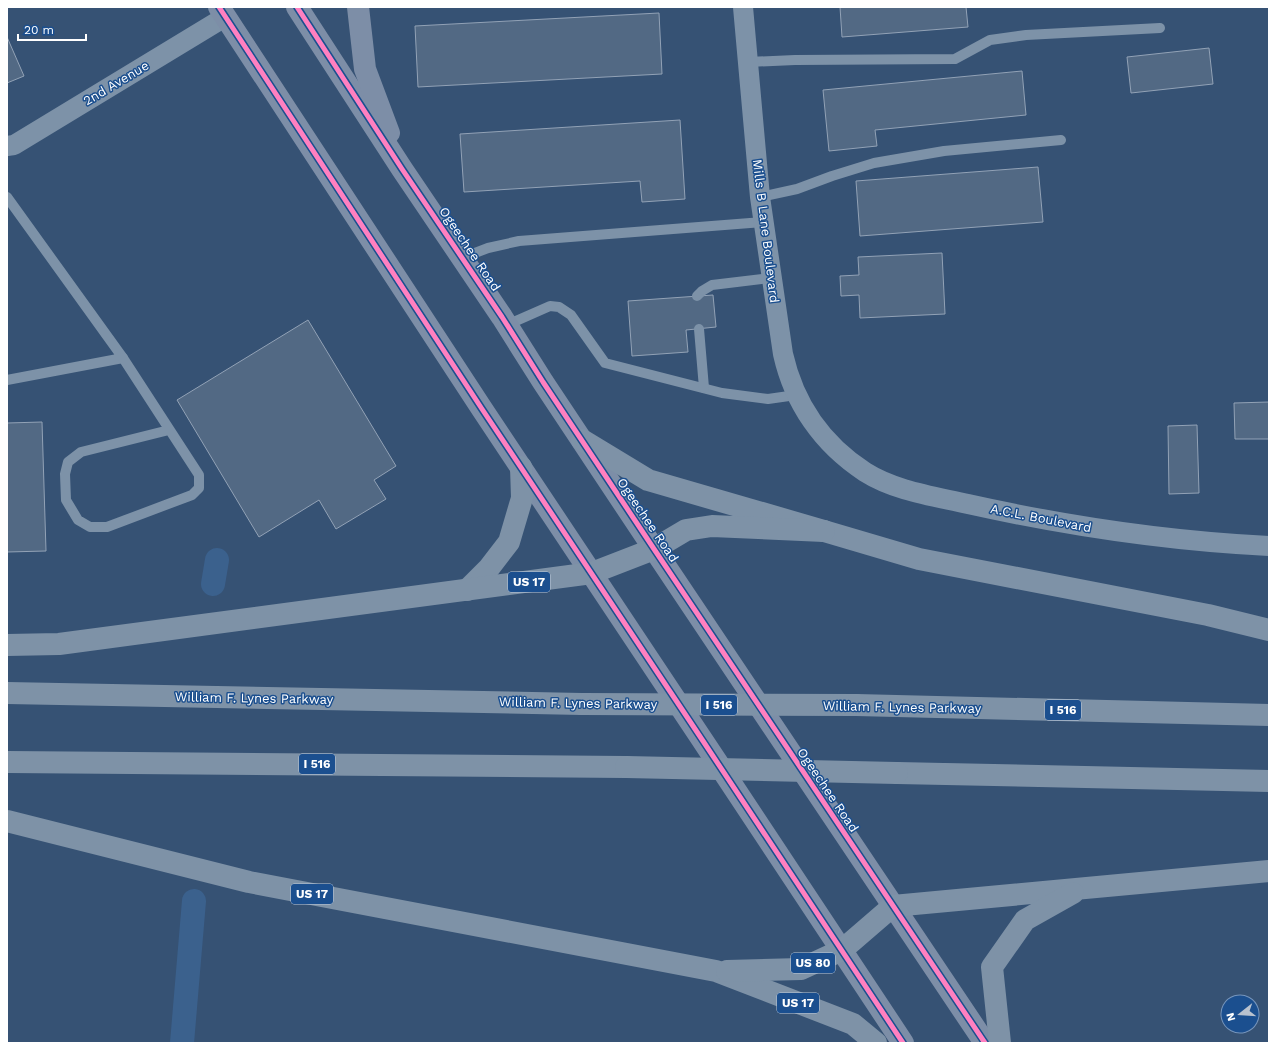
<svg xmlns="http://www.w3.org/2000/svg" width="1276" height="1050" font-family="'Work Sans',sans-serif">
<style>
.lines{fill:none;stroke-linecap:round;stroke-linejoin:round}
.canal{stroke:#3b618d;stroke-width:24}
.building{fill:#526984;stroke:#92a2b6}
.lane{stroke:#7d92a8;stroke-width:10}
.street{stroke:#7d92a8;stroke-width:20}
.primary{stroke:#7d8ea7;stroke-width:22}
.highway{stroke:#7e92a7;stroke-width:22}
.highway-bridge{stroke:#7e92a7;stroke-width:22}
.cycleway-casing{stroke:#1b4f8f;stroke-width:8}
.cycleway{stroke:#ff80c0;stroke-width:5}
.labels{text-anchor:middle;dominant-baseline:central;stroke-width:3;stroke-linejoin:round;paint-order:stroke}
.shield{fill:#1b4f8f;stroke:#bbcadd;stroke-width:1}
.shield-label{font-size:12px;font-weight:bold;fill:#fff}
.street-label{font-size:13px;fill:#fff;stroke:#1b4f8f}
</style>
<rect width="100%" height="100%" fill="#365274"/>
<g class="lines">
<!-- canal -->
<g class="canal">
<polyline points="213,584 217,560"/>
<polyline points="182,1043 194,901"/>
</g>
</g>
<!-- building -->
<g class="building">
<polygon points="840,7 966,7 968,27 842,37"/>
<polygon points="659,13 662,74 418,87 415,26"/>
<polygon points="7,37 24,76 7,83"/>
<polygon points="1209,48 1213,84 1131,93 1127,57"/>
<polygon points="1022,71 1026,115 875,130 877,146 829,151 823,90"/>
<polygon points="680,120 685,199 642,202 640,181 464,192 460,134"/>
<polygon points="1038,167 1043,222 860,236 856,181"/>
<polygon points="942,253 945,314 860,318 859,295 841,296 840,276 859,275 858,257"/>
<polygon points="713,295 716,327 686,330 688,352 632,356 628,301"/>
<polygon points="308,320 396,466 374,480 386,499 336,529 319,500 259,537 177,400"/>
<polygon points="1269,402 1269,439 1235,439 1234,403"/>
<polygon points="42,422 46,551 7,552 7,423"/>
<polygon points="1197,425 1199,493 1169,494 1168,426"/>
</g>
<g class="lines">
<!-- lane -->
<g class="lane">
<polyline points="748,62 795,60 955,59 990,40 1026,35 1160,28"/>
<polyline points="7,197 123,358 7,380"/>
<polyline points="760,197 797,189 832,176 874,163 944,151 1061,140"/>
<polyline points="462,258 488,248 519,241 763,222"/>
<polyline points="697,296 702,291 712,285 771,278"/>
<polyline points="507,325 550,306 559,307 571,315 605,363 722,393 768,399 796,395"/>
<polyline points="699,329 704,388"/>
<polyline points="123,358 199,475 199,488 192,495 107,527 90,527 78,520 66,500 65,474 68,462 81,452 169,430"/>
</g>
<!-- street -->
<g class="street">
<path d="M743 7 760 197 783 354C794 403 822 444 865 472 895 491 933 496 968 504 1067 526 1167 541 1269 546"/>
<polyline points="7,146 14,145 225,17"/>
</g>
<!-- primary -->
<g class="primary">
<polyline points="219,7 482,409 703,741 903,1043"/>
<polyline points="297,7 402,169 502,317 543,382 654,549 985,1043"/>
<polyline points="358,7 365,69 389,133"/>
</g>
<!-- highway -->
<g class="highway">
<polyline points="582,440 648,480 824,531 919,559 1208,615 1269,630"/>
<polyline points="467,590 489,568 509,542 522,498 521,467"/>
<polyline points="7,645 59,644 592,573 654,549 686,530 712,526 824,531"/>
<polyline points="7,693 582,704"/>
<polyline points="856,705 1269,715"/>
<polyline points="7,762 626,767"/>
<polyline points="897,773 1269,781"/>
<polyline points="7,821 249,882 716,971 853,1024 876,1043"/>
<polyline points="727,971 801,969 842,950 893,906 1269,871"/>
<polyline points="1000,1043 992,967 1025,920 1073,893"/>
</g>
<!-- highway-bridge -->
<g class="highway-bridge">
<polyline points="582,704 856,705"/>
<polyline points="626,767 897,773"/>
</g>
<!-- cycleway casing -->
<g class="cycleway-casing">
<g id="cycleway">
<polyline points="219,7 482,409 703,741 903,1043"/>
<polyline points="297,7 402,169 502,317 543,382 654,549 985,1043"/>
</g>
</g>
<!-- cycleway -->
<use href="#cycleway" class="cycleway"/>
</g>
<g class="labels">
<!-- shield labels -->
<g class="shield">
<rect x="508" y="572" width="42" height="20" rx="3"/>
<rect x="701" y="695" width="36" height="20" rx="3"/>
<rect x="1045" y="700" width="36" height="20" rx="3"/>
<rect x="299" y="754" width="36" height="20" rx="3"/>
<rect x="291" y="884" width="42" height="20" rx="3"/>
<rect x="791" y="953" width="44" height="20" rx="3"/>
<rect x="777" y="993" width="42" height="20" rx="3"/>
</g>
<g class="shield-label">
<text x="529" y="582">US 17</text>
<text x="719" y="705">I 516</text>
<text x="1063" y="710">I 516</text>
<text x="317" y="764">I 516</text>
<text x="312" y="894">US 17</text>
<text x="813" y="963">US 80</text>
<text x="798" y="1003">US 17</text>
</g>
<!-- street labels -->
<g class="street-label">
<text transform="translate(116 83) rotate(-31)">2nd Avenue</text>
<text transform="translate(766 231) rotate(83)">Mills B Lane Boulevard</text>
<text transform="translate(470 249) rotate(56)">Ogeechee Road</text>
<text transform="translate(1041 518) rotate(11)">A.C.L. Boulevard</text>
<text transform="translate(648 520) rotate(56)">Ogeechee Road</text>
<text transform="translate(254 698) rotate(1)">William F. Lynes Parkway</text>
<text transform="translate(578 703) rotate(1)">William F. Lynes Parkway</text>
<text transform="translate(902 707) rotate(1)">William F. Lynes Parkway</text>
<text transform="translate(828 790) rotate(56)">Ogeechee Road</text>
</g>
</g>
<!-- border -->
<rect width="1276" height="1050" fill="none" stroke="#ffffff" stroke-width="16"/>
<!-- north arrow -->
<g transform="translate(1240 1014) rotate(253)"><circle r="19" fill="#1b4f8f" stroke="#7695bc"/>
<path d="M0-3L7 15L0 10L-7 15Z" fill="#b9c2ce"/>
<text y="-6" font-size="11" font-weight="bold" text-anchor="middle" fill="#ffffff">N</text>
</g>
<!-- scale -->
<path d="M18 34v6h68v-6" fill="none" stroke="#ffffff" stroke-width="2"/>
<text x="24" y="34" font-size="12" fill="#ffffff" stroke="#1b4f8f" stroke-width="3" paint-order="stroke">20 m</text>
</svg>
